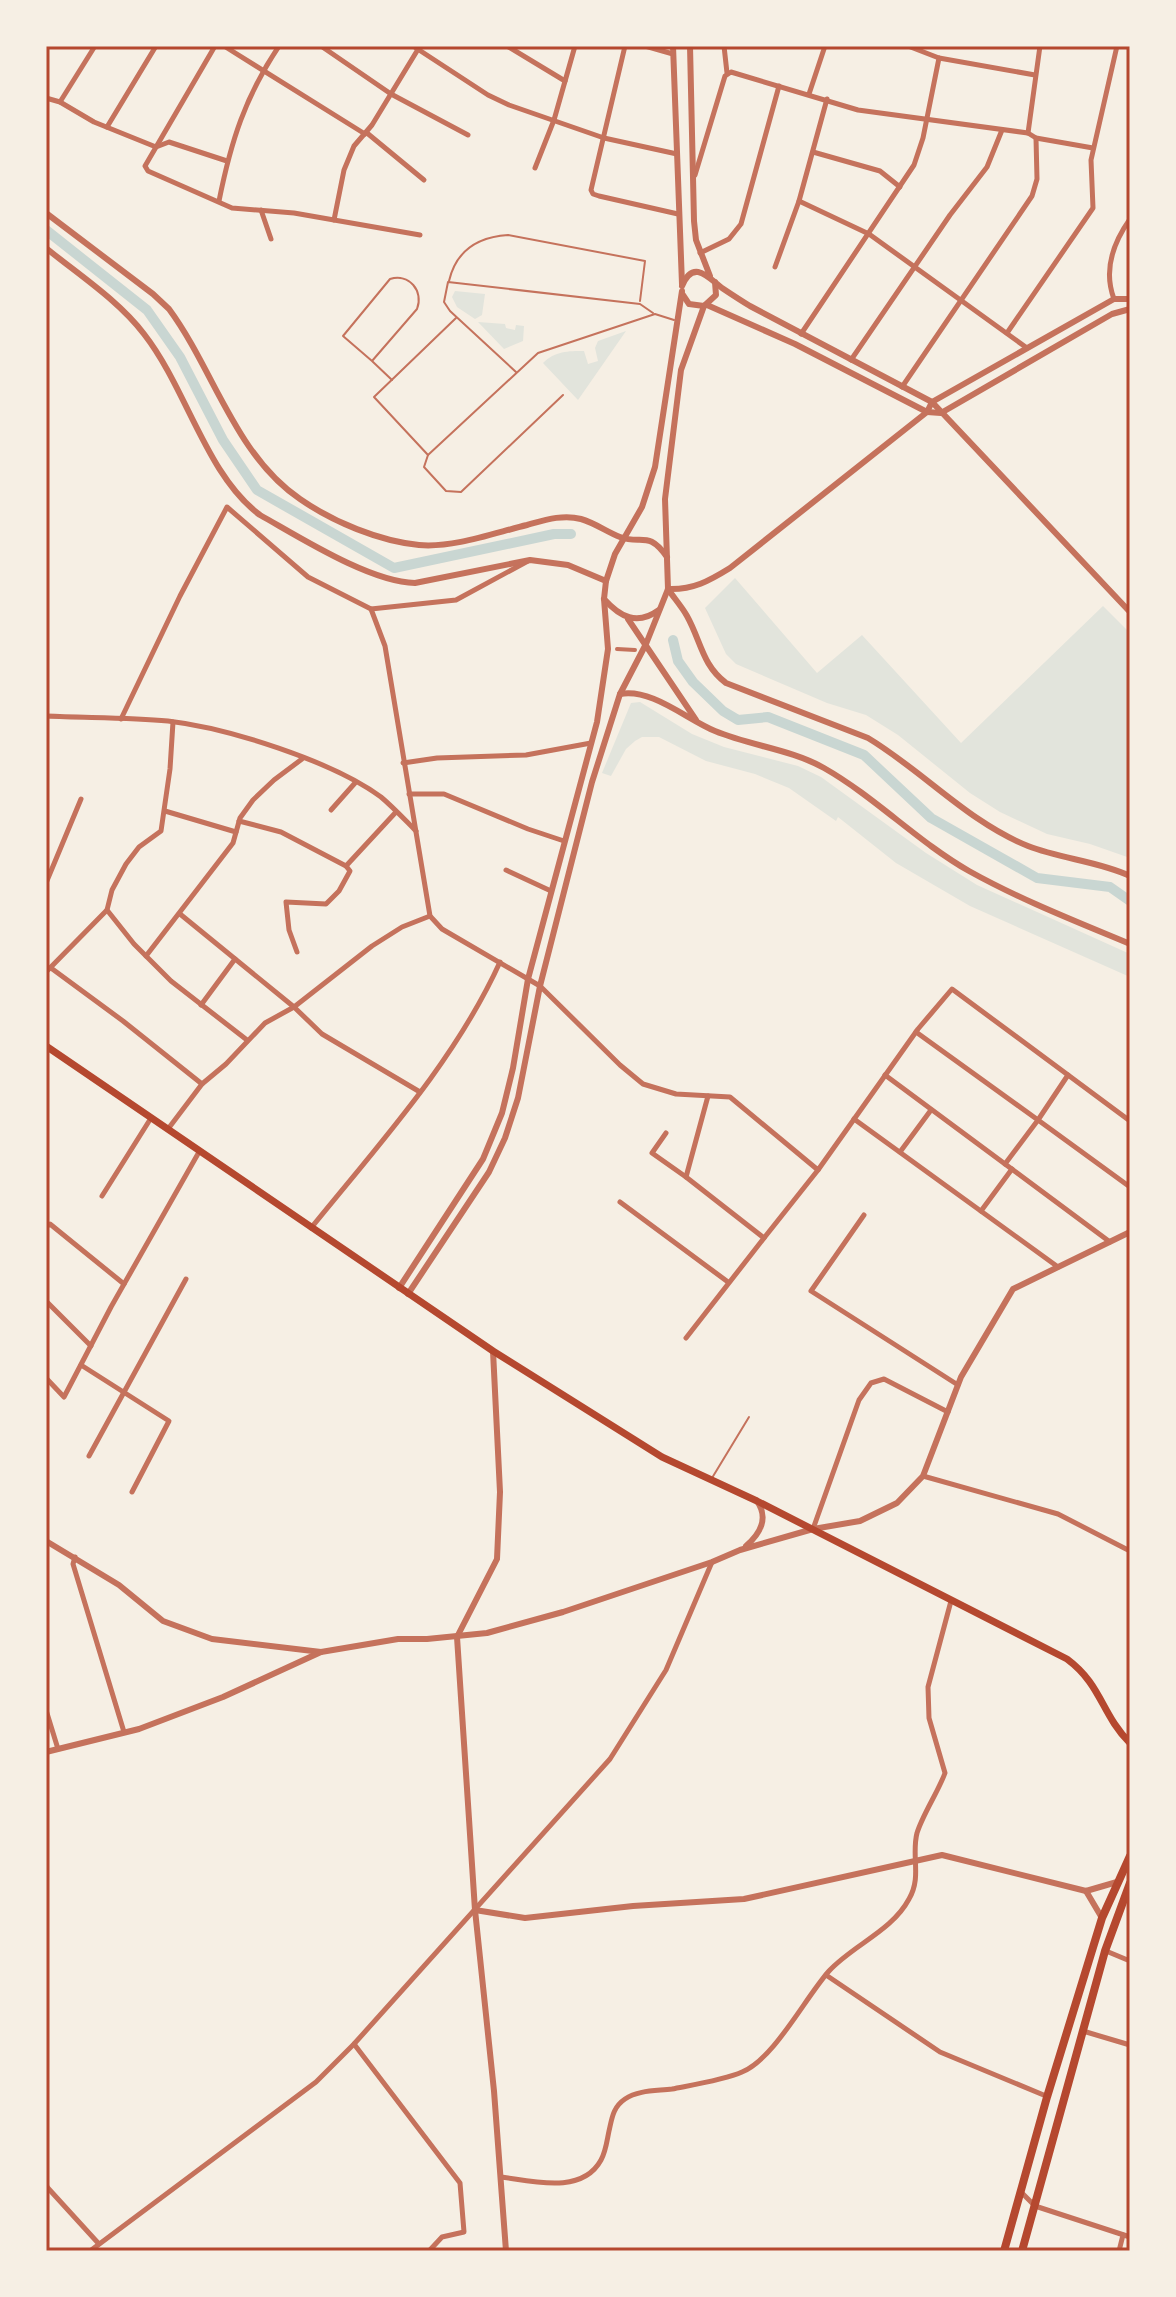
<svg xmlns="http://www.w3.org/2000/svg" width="1176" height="2297" font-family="Jost,sans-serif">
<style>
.green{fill:#e2e4dc}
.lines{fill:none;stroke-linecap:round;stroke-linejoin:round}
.canal{stroke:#c9d6d2;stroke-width:10}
.service{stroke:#c5725c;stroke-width:2}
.pedestrian{stroke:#c5725c;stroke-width:4}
.minor{stroke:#c5725c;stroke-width:5}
.tertiary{stroke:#c5725c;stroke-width:6}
.secondary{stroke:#b5482f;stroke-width:7}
.primary{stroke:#b5482f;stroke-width:8}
.neatline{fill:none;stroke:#b5482f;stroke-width:3}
</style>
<rect width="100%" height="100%" fill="#f6efe4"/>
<!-- green -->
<g class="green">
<polygon points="455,291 485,294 482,315 475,319 457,307 452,297"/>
<polygon points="478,322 505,324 506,328 515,330 516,325 524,326 523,341 504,349"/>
<path d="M626 331 578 400 543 363C555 351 568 351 584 351L588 364 598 361 595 348 598 341Z"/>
<polygon points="735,578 817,673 862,635 961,743 1103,606 1130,633 1130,858 1090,844 1047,834 1000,812 970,793 898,735 866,715 827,703 736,664 726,654 705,608"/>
<polygon points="640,702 692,734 724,747 798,766 821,777 926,853 977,885 1130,954 1130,977 970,906 896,863 838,817 836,821 789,788 755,774 706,761 659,737 642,737 635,741 626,749 611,776 602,773 631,703"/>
</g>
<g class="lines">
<!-- canal -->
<g class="canal">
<polyline points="46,230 147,310 180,357 223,440 257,490 394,568 554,534 571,534"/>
<polyline points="673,640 678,661 693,682 723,711 738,720 768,717 864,755 931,818 1037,878 1110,887 1130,901"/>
</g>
<!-- service -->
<g class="service">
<path d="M449 281C456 251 478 237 508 235L645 261 640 301"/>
<path d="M372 361 343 336 390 279C409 273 424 291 417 309L372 361 392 380"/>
<polyline points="516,372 450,311 444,302 448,282 640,304 653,313"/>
<polyline points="563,395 461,492 446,491 424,467 428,455 538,353 655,314 674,320"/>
<polyline points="428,455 374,397 456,318"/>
<polyline points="712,1478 749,1417"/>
</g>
<!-- pedestrian -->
<polyline class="pedestrian" points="617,649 635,650"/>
<!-- minor -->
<g class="minor">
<polyline points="215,46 145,166 148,171 232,208 294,213 420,235"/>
<polyline points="224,46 365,134"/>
<polyline points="321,46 391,94 468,135"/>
<polyline points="413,46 488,95 509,105 604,138 677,154"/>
<polyline points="507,46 565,81"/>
<polyline points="625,46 591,190 593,194 599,196 678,214"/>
<polyline points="645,46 673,54"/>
<polyline points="724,46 727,73"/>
<polyline points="908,46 939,58 1035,75"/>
<polyline points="809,94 825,46"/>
<polyline points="46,98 60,102 94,122 156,147 169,142 227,161"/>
<polyline points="60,102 95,46"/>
<polyline points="107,127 156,46"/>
<polyline points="367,133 424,180"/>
<polyline points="1028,133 1040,46"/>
<polyline points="813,152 880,171 900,187"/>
<polyline points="535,168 554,120 575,46"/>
<polyline points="695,175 725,76 731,72 858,110 1028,133 1036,138 1093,148"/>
<path d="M219 201C231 141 245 97 279 46"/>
<polyline points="799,201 869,234 1027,348"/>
<polyline points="261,210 271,239"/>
<polyline points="334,220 344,170 354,146 372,125 420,46"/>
<polyline points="700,253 729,239 741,224 779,86"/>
<polyline points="775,267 799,201 827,99"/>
<path d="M1114 299C1103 270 1113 243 1130 219"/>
<polyline points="1007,333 1093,208 1091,160 1117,46"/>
<polyline points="801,334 914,165 923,138 939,58"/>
<polyline points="851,360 950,215 987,167 1002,130"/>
<polyline points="902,387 1032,196 1037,179 1036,138"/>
<polyline points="528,561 456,600 371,609 385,646 430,916 442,929 540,986 620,1065 643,1084 676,1094 730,1097 818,1170 918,1029 952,989 1130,1121"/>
<path d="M46 716C86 718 128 717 168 721 228 728 332 761 381 797 393 807 405 820 416 831"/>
<polyline points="121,719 180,596 227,507 308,577 371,609"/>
<polyline points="403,763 437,758 526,755 591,743"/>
<polyline points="409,794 444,794 528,829 564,841"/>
<polyline points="331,810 355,783"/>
<polyline points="165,811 236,832"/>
<polyline points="239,821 281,832 346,866 396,812"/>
<polyline points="506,870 551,891"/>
<polyline points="46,883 81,799"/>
<polyline points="107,910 134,944 171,981 247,1040"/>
<polyline points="180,914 294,1007 322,1034 420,1092"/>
<polyline points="297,952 289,930 286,902 326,904 339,891 350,871 346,866"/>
<polyline points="146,956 233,843 240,818 253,800 274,780 302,759"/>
<polyline points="51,968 123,1021 202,1084"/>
<polyline points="46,972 107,910 112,890 126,864 139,847 161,831 170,769 173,722"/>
<polyline points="201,1005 235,959"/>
<polyline points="916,1032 1038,1120 1005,1164"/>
<polyline points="885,1075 1110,1242"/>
<polyline points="1068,1075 1038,1120 1130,1187"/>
<polyline points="708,1096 686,1177 764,1238 818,1170"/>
<polyline points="854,1119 1058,1267"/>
<polyline points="168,1129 202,1084 226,1064 265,1023 294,1007 372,946 402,927 430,916"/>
<polyline points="666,1133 652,1153 686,1177"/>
<polyline points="900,1152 931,1110"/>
<polyline points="102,1196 151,1118"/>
<polyline points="620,1202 728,1282"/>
<polyline points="981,1211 1012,1169"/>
<polyline points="864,1215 811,1291 958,1385"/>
<polyline points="46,1227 50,1224 124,1284"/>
<path d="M311 1228C379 1144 455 1061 500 962"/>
<polyline points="46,1301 91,1346"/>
<polyline points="686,1338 764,1238"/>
<polyline points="81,1365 169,1421 132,1492"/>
<polyline points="46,1378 64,1397 111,1307 199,1152"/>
<polyline points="89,1456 186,1279"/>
<polyline points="923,1476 1058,1514 1130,1551"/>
<polyline points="813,1529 859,1400 871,1383 884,1379 948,1412"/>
<polyline points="75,1557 73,1564 124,1732"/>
<polyline points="46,1710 58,1749"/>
<polyline points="1106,1951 1130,1961"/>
<polyline points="826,1975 940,2052 1046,2096"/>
<polyline points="1083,2031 1130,2045"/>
<polyline points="354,2044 460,2183 464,2232 442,2237 429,2251"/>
<path d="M501 2177C532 2181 582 2195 601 2160 606 2151 607 2140 609 2131 612 2118 613 2107 625 2099 638 2090 656 2091 672 2089 692 2085 724 2080 742 2072 774 2059 805 1998 829 1971 853 1945 892 1931 909 1899 922 1877 911 1856 917 1833 923 1814 938 1792 945 1773L929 1718 928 1687 951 1601"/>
<polyline points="46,2182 47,2187 99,2244"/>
<polyline points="1022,2193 1035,2206 1130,2237"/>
<polyline points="90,2251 316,2082 354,2044 610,1759 666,1670 712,1562"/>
<polyline points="1119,2251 1123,2235"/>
</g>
<!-- tertiary -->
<g class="tertiary">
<polyline points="673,46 682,284"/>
<polyline points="690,46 694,221 696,240 710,276"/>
<path d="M46 213 153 294 169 309C214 370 235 455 300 499 333 522 379 541 419 545 454 548 494 533 527 525 545 520 563 514 581 519 595 523 607 532 620 537 642 545 648 530 667 557"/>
<path d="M46 248C79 275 118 300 144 334 187 389 206 475 260 515 301 538 370 582 415 583L530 560 568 565 606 581"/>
<path d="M682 286C693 259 708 277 722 288 731 294 740 300 750 306L932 402 1130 612"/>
<polyline points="683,295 689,304 704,306 716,295 715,282"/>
<polyline points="707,305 795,344 927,412 941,413 1112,314 1130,309"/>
<path d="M668 589C674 598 682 607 687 616 701 641 702 665 726 683L868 738C923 771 968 822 1028 846 1061 859 1098 861 1130 876"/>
<path d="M668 589C693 590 709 581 730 568L927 412 932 402 1114 299H1130"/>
<path d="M604 599C620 617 637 626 659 610"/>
<polyline points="628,619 696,720"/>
<path d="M620 694C652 688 686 719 715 731 751 746 790 749 824 768 875 797 918 842 969 871 1021 900 1075 921 1130 944"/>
<polyline points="399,1288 483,1159 502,1113 513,1068 528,979 597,722 608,649 604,599 606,581 615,554 642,507 655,467 682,291"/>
<polyline points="408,1294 489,1172 505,1138 518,1098 540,986 592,782 620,694 646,644 668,589 665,499 681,370 704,306"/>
<polyline points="493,1351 500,1492 497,1559 457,1637 475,1910 494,2091 506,2251"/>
<polyline points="46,1541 119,1585 163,1621 212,1639 321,1652 398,1639 427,1639 487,1633 563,1612 712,1562 740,1550 813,1529 860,1521 897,1503 923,1476 961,1377 1013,1289 1130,1232"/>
<path d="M746 1546C760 1534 769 1518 757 1501"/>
<polyline points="46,1752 139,1729 223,1697 321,1652"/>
<polyline points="1086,1891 1117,1882"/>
<polyline points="1086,1891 1102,1918"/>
<polyline points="475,1910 525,1918 633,1906 744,1899 942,1855 1086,1891"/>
</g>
<!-- secondary -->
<path class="secondary" d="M46 1046 493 1351 662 1457 757 1501 1067 1659C1102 1685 1101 1714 1130 1743"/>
<!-- primary -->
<g class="primary">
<polyline points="1004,2251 1047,2097 1102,1918 1130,1856"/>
<polyline points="1022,2251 1105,1951 1130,1883"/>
</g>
</g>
<!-- border -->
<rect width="1176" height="2297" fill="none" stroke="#f6efe4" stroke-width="96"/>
<rect x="48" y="48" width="1080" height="2201" class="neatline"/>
</svg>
